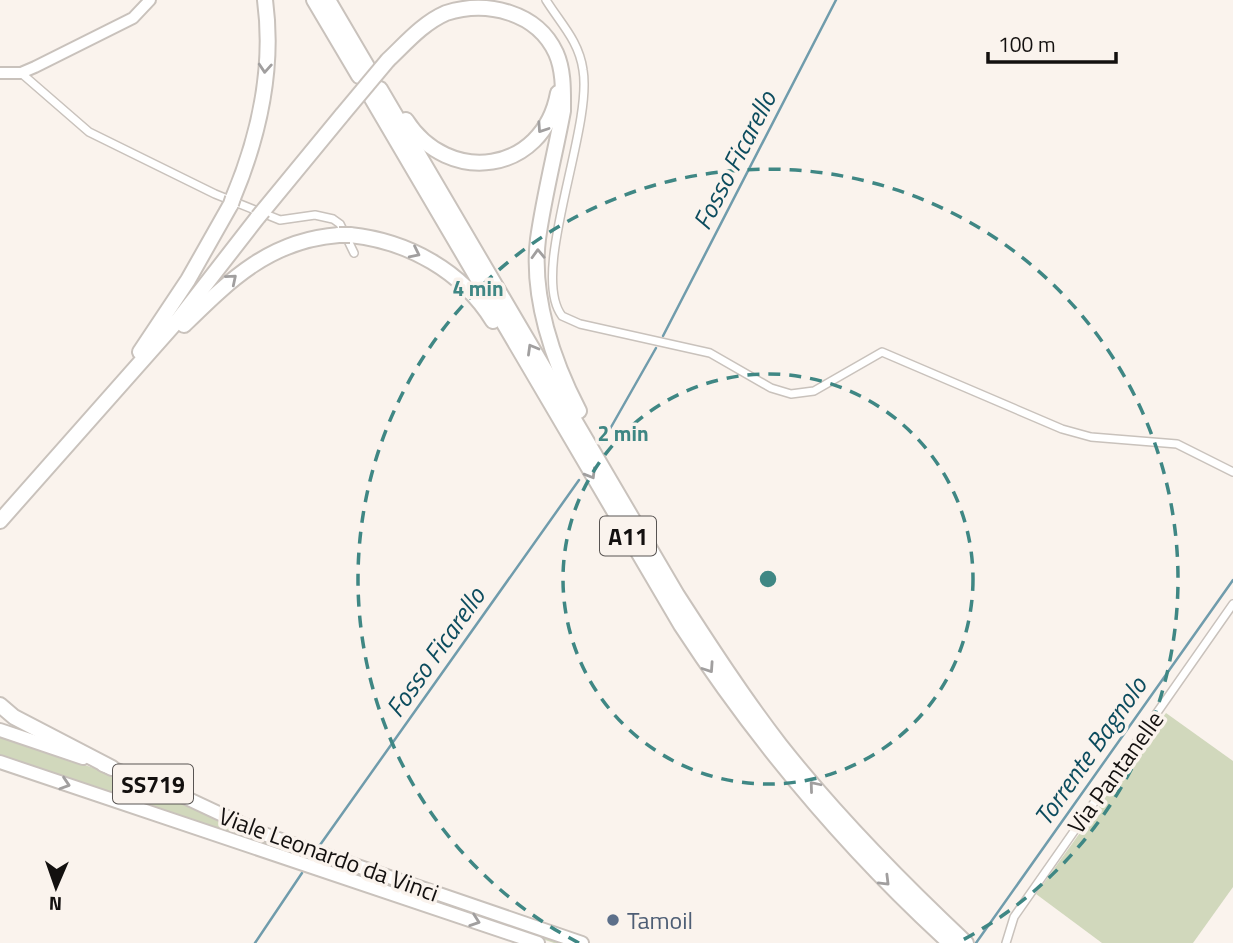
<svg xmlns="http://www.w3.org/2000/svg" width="1233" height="943" font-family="'Titillium Web',sans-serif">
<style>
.green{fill:#d1d8bc}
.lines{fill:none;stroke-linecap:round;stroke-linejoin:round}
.stream{stroke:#709cac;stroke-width:2.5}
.street-casing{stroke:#c9c2bc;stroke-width:10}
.secondary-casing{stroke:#c9c2bc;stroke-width:14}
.primary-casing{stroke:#c9c2bc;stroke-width:16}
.highway-casing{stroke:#c9c2bc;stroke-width:18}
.street{stroke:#fff;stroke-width:7}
.secondary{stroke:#fff;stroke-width:10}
.primary{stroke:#fff;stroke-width:12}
.highway{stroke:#fff;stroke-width:14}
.highway-bridge-casing{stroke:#c9c2bc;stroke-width:18;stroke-linecap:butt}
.highway-bridge{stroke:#fff;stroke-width:14}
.oneway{stroke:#a19f9f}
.ring{fill:none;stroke:#3f8784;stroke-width:3.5;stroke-dasharray:12 9}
.service-dot{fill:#5c6f8a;stroke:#faf3ed;stroke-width:2.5}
.labels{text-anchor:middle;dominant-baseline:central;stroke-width:7;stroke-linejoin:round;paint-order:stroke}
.shield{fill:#faf3ed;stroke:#585452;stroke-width:2}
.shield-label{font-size:23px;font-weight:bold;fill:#13100f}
.street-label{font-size:24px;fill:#13100f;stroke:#faf3ed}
.service-label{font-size:24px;fill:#4e5e75;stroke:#faf3ed;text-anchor:start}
.water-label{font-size:26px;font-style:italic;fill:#0c4c5e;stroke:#faf3ed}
.centre{fill:#3f8784;stroke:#faf3ed;stroke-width:3.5}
.ring-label{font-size:21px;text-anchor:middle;font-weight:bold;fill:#3f8784;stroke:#faf3ed;stroke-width:7;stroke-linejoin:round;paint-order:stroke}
</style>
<rect width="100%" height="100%" fill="#faf3ed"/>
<!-- green -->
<g class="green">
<polygon points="1166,713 1233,761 1233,887 1193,943 1102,943 1036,894"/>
<polygon points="0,735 153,789 265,841 564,943 554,943 0,757"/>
</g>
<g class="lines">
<!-- stream -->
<g class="stream">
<polyline points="663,336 836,0"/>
<polyline points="602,443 656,348"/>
<polyline points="320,845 579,480"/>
<polyline points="255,943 302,873"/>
<polyline points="976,943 1233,580"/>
</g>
<!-- street casing -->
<g class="street-casing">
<g id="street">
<path d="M546 0C561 24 579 41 583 70 593 129 529 273 562 316L580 324 710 353 771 388 791 394 814 391 882 352 1062 429 1091 437 1177 444 1233 472"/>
<polyline points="21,73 89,132 215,194 280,220 315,215 333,219 340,224 354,253"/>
<polyline points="1006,943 1014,917 1233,604"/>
</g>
</g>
<!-- secondary casing -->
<g class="secondary-casing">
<polyline id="secondary" points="0,73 21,73 35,67 133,18 150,0"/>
</g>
<!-- primary casing -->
<g class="primary-casing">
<g id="primary">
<polyline points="0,730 83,758"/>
<polyline points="0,762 538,943"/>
<polyline points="103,765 163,787 261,833 582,943"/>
</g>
</g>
<!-- highway casing -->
<g class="highway-casing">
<g id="highway">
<polyline points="314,0 359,76"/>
<polyline points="328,0 368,68"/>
<path d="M388 60C406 43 423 23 446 13 487 0 537 12 556 53 564 71 563 92 563 111 555 154 544 196 538 239 531 297 553 361 579 411"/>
<path d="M380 89 677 595C710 646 743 697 780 745 836 816 900 881 966 943"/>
<path d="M371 97 681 625C758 743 846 848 950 943"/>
<path d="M406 120C448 186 543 174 558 93"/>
<path d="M233 198C259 136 274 67 265 0"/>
<polyline points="263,211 342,115"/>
<path d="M350 235C408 241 462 271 493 321"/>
<path d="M184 325C230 280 270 240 339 235"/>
<polyline points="140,352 188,280 231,204"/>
<polyline points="0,521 178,320 258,217"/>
<polyline points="0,705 14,717 112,768"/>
</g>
</g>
<!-- street -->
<use href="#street" class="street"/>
<!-- secondary -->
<use href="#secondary" class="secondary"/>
<!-- primary -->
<use href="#primary" class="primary"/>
<!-- highway -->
<use href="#highway" class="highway"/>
<!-- highway-bridge casing -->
<g class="highway-bridge-casing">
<g id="highway-bridge">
<polyline points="342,115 388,60"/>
<polyline points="231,204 233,198"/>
<polyline points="258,217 263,211"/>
<polyline points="339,235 350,235"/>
</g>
</g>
<!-- highway-bridge -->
<use href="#highway-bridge" class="highway-bridge"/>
</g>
<!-- one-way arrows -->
<defs><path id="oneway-chevron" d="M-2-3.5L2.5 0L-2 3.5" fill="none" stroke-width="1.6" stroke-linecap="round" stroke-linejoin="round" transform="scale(1.75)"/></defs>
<g class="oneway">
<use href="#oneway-chevron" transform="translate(265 68) rotate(94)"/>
<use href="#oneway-chevron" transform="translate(542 128) rotate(124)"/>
<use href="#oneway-chevron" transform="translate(415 253) rotate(26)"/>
<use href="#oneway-chevron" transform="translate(538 254) rotate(-92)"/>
<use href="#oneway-chevron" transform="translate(232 279) rotate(-40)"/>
<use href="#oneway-chevron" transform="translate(532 349) rotate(-120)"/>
<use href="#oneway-chevron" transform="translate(591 474) rotate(59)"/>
<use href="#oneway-chevron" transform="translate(709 668) rotate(56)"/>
<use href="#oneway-chevron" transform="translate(65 784) rotate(18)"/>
<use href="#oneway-chevron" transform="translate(814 786) rotate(-130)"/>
<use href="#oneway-chevron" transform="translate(885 881) rotate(45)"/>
<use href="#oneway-chevron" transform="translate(475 921) rotate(19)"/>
</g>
<!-- distance rings -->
<g class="ring">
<circle cx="768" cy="579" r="205"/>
<path d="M579 943A410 410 0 1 1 957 943"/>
</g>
<!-- markers -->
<circle class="service-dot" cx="613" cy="920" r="7"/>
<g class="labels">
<!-- shield labels -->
<g class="shield">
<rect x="600" y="516.5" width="56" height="39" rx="5"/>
<rect x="113" y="764.5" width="80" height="39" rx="5"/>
</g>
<g class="shield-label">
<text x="628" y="536">A11</text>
<text x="153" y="784">SS719</text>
</g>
<!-- street labels -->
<g class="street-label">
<text transform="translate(1115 772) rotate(-54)">Via Pantanelle</text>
<text transform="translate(329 854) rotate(20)">Viale Leonardo da Vinci</text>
</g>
<!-- service labels -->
<g class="service-label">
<text x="627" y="920">Tamoil</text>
</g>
<!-- water labels -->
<g class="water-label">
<text transform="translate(734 160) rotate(-63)">Fosso Ficarello</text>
<text transform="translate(435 652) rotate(-55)">Fosso Ficarello</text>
<text transform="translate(1090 751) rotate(-55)">Torrente Bagnolo</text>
</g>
</g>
<circle cx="768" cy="579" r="10" class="centre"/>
<g class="ring-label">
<text x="478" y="296">4 min</text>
<text x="623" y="441">2 min</text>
</g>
<!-- north arrow -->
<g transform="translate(56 887) rotate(182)" stroke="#faf3ed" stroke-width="5" paint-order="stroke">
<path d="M0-5L12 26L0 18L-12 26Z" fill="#13100f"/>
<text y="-10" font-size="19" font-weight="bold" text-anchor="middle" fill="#13100f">N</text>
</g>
<!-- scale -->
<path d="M988 52v10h128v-10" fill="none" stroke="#13100f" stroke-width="3.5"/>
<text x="998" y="52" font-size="21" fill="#13100f" stroke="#faf3ed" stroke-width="5" paint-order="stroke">100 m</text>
</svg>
